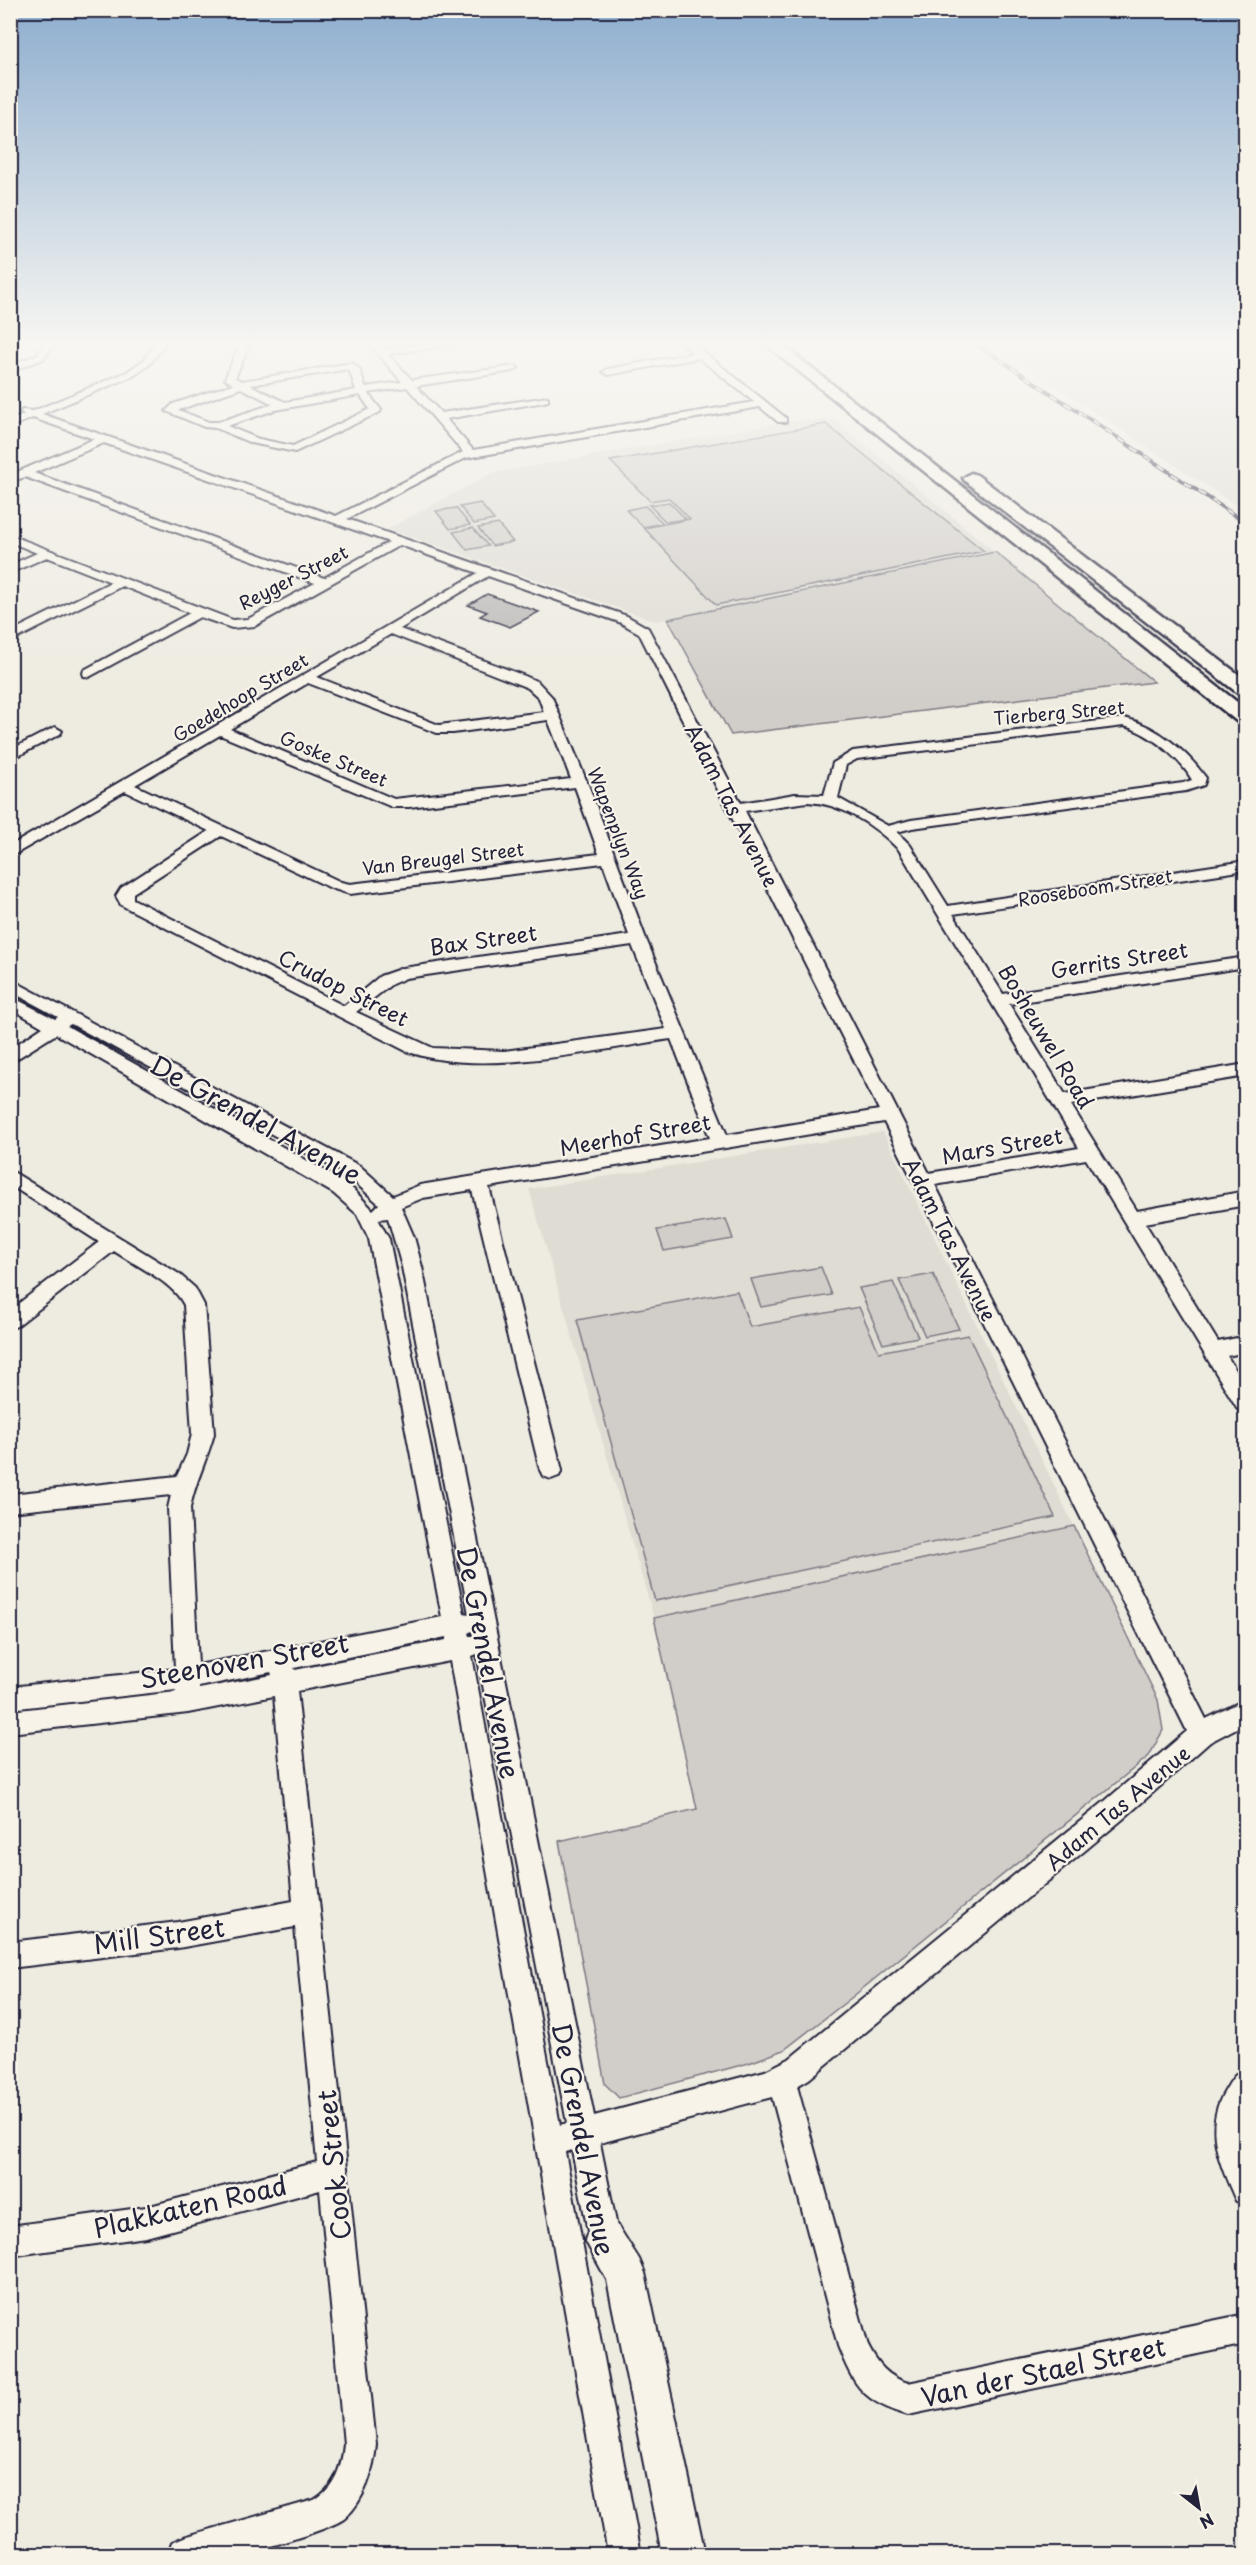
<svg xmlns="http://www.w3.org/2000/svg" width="1256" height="2565" font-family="'Playpen Sans',sans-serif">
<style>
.built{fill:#dfdcd4}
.green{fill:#d1cdc9;stroke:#7a7882;stroke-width:1.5}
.building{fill:#bbb8b7;stroke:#22223b;stroke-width:1.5}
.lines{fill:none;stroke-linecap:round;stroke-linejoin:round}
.minor-casing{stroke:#22223b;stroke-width:4}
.major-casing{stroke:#22223b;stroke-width:4}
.highway-casing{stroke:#22223b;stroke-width:5}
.minor{fill:#f7f3e8;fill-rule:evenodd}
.major{fill:#f7f3e8;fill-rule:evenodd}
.highway{fill:#f7f3e8;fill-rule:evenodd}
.rail-casing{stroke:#22223b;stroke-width:4}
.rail{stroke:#f7f3e8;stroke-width:2;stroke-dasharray:8;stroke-linecap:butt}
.labels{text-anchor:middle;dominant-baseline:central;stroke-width:4.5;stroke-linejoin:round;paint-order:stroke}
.far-street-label{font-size:18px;fill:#22223b;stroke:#f7f3e8}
.street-label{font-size:21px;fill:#22223b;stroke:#f7f3e8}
.near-street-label{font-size:26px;fill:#22223b;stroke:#f7f3e8}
</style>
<rect width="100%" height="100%" fill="#eeebe1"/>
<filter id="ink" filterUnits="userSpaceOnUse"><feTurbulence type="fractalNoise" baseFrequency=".0167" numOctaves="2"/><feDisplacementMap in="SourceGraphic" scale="12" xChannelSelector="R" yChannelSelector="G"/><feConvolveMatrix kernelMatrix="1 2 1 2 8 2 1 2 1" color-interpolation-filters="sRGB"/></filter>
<g filter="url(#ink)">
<!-- built -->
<g class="built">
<polygon points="986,341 1245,341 1245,511"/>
<polygon points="835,420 995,552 656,621 388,529 492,473 792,421"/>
<polygon points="883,1132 1074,1526 654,1618 529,1189"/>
</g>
<!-- green -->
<g class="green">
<polygon points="826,424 984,551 716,605 644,528 690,519 669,498 650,501 610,461"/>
<polygon points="669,502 686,519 666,522 649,505"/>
<polygon points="480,503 494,520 474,524 460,507"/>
<polygon points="645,506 663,523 643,527 626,510"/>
<polygon points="456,508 470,525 450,529 436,511"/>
<polygon points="498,524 513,542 492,546 478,528"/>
<polygon points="473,528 488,546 467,550 453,532"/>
<polygon points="995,552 1154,682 731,735 668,619"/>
<polygon points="726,1219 733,1239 664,1251 657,1230"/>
<polygon points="821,1267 832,1295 761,1307 751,1279"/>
<polygon points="933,1274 959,1329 925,1336 899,1280"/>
<polygon points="893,1282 918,1337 883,1344 859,1288"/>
<polygon points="737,1291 750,1327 859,1307 879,1352 968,1335 1055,1517 655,1601 577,1320"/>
<polygon points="1074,1526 1158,1700 1163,1730 1149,1756 851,1998 784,2050 749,2063 619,2098 605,2084 559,1841 697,1809 654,1618"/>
</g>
<!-- building -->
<polygon class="building" points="487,594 539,612 510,627 480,616 487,612 468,605"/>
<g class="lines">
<!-- minor casing -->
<g class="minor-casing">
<g id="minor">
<polygon points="46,341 56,341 43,359 10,372 10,365 37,355"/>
<path d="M157 341H167L150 364 133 376 42 414 336 516 463 452 407 387 368 393 381 410 380 412 295 452 251 443 216 428 204 427 166 411 173 404 233 384 225 379 241 341H251L235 378 242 381 352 363 360 370 365 387 402 382 367 341H377L384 349 436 341H461L456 344 388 354 412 380 516 366 518 368 513 371 416 386 441 413 548 397V401L544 402 446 419 473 450 754 402 699 358 608 375 603 372 608 369 693 353 679 341H690L786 418V422H778L760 407 466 458 347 519 627 616 648 628 741 803 795 794 824 795 833 763 853 751 1124 718C1157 726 1186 750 1206 778L1204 785 1186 791 912 828 897 832 910 845 948 906 1246 861V870L953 914 1003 994 1246 957V967L1009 1004 1065 1094 1246 1064V1076L1071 1105 1137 1211 1246 1191V1205L1145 1223 1218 1342 1246 1336V1352L1227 1356 1246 1386V1413L1239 1411 1086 1159 935 1185 1206 1719 1246 1699V1723L1210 1742 1123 1819 809 2079 797 2086 868 2346C877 2364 888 2377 908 2383L1246 2314V2344L908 2415C864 2402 854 2387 838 2346L772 2097 600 2143 621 2247 617 2258 606 2262 595 2258 591 2247 572 2150 565 2152 641 2554H608L450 1661 297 1691 376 2444C374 2470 365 2500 345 2518 334 2528 253 2553 236 2554 214 2556 190 2554 168 2554L172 2542 184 2537 314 2500C335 2488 342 2466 344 2444L320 2190 146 2237 10 2256V2226L146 2207 317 2162 295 1927 178 1948 10 1968V1942L178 1922 293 1901 274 1696 188 1713 10 1733V1711L176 1692V1690L10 1709V1687L175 1669 168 1508 171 1495 10 1512V1494L177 1476 187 1454 192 1434 184 1305C172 1281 136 1266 114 1251L17 1326 10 1329V1310L99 1242 10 1185V1170L179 1274 195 1288 204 1305 214 1434C207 1460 195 1482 190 1508L198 1665 442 1617 369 1239 357 1214 333 1193 56 1034 10 1063V1049L43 1027 10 1008V996L55 1019 58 1017 10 991V979L360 1166 393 1196 420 1185 710 1138 671 1039C594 1050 479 1078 406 1051L121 905 116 896 121 888 209 831 125 791 10 857V846L478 573 400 545 255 626 232 628 200 617 89 677 84 676 83 673 84 670 190 613 122 586 18 638H10V632L111 582 47 557 10 573V565L37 553 10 542V535L233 620 248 619 315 583 25 477 10 482V475L94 439 33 418 10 427V420L24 415 21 412 22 410 33 411 127 372 144 360ZM349 369 356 390 285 402 250 385ZM241 388 273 404 218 422H209L178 410ZM360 395 370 409 293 446 259 439 227 426 275 410ZM104 443 389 542 324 578 34 473ZM488 576 619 622 639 633 879 1110 727 1135 646 939 591 792 552 697 538 682 525 676 400 629ZM391 634 528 688 539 698 544 712 439 725 317 677ZM308 683 437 733H453L548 720 571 779 394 799 230 729ZM1124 726C1148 732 1180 758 1192 780L1183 783 911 820 888 826 838 798 846 765 857 759ZM220 735 392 807H409L575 787 599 854 350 884 341 882 135 785ZM807 802C841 803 876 826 899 850L1079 1148 929 1173 745 811ZM221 836 331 888 350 894 603 863 629 935 403 968 380 976 344 1006 133 899V893ZM632 945 666 1029 504 1051 433 1048 356 1012 392 984 406 978ZM71 1024 348 1176 379 1204 373 1210 347 1183 67 1026ZM884 1122 1187 1731 1105 1801 789 2059 765 2071 594 2116 422 1267 414 1237 401 1207 423 1198 472 1190 540 1470 543 1476 551 1479 559 1476 562 1470 489 1187ZM388 1218 402 1267 469 1614 464 1613 389 1239 378 1219ZM472 1631 473 1636H469L468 1633ZM446 1637V1640L295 1670 294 1668ZM477 1654 567 2123 560 2125 472 1656ZM271 1672 272 1675 199 1689V1687Z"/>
<polygon points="581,341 573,345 568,342 569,341"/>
<polygon points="55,727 62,731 60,734 10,760 10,750"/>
<path d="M1246 2069V2110L1242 2123 1246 2151V2205L1236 2201C1220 2164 1202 2127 1226 2089 1232 2079 1235 2073 1246 2069Z"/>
</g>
</g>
<!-- major casing -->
<g class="major-casing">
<polygon id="major" points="604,2221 618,2226 639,2259 645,2273 705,2554 662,2554 607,2280 585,2240 590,2226"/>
</g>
<!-- highway casing -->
<g class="highway-casing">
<g id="highway">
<polygon points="761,341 777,341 1246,709 1246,725 1239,723"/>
<polygon points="971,473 977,475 1246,680 1246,696 1239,694 965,481 963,478"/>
</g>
</g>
<!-- minor -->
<use href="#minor" class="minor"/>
<!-- major -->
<use href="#major" class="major"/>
<!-- highway -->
<use href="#highway" class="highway"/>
<!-- rail casing -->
<g class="rail-casing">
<polyline id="rail" points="972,341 1246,523"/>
</g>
<!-- rail -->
<use href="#rail" class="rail"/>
</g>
</g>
<!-- sky -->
<linearGradient id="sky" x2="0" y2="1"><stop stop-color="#8dadce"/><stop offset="0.49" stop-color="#f7f6f2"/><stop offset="1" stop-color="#f7f6f2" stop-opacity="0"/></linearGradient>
<rect width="1256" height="700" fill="url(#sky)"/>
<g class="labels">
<!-- far-street labels -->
<g class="far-street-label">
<text transform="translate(293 577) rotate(-27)">Reyger Street</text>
<text transform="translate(240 697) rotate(-31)">Goedehoop Street</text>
<text transform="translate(1059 712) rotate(-5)">Tierberg Street</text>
<text transform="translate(334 758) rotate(23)">Goske Street</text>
<text transform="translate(619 833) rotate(69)">Wapenplyn Way</text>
<text transform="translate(443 858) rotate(-7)">Van Breugel Street</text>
<text transform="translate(1095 887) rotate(-9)">Rooseboom Street</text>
</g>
<!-- street labels -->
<g class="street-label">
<text transform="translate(733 805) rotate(63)">Adam Tas Avenue</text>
<text transform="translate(483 939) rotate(-8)">Bax Street</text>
<text transform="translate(1119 959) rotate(-9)">Gerrits Street</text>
<text transform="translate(344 987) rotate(27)">Crudop Street</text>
<text transform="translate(1047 1036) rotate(59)">Bosheuwel Road</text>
<text transform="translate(635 1134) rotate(-10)">Meerhof Street</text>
<text transform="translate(1002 1145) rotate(-10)">Mars Street</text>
<text transform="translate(951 1239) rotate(63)">Adam Tas Avenue</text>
<text transform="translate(1117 1807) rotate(-40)">Adam Tas Avenue</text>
</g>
<!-- near-street labels -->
<g class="near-street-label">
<text transform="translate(256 1119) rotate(29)">De Grendel Avenue</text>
<text transform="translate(244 1660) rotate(-10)">Steenoven Street</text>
<text transform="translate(489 1662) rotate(79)">De Grendel Avenue</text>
<text transform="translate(159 1935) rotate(-8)">Mill Street</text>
<text transform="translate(584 2139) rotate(79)">De Grendel Avenue</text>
<text transform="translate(333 2165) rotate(-96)">Cook Street</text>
<text transform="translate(190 2206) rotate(-13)">Plakkaten Road</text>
<text transform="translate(1043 2371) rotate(-12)">Van der Stael Street</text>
</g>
</g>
<!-- margin -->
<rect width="1256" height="2565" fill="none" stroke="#f7f3e8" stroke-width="36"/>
<rect x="18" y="18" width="1220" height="2529" fill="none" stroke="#22223b" stroke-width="2" filter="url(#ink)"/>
<!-- north arrow -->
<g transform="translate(1199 2508) rotate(149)" stroke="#f7f3e8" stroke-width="4.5" paint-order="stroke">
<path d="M0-4.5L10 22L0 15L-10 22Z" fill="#22223b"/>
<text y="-9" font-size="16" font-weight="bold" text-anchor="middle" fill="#22223b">N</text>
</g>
</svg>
